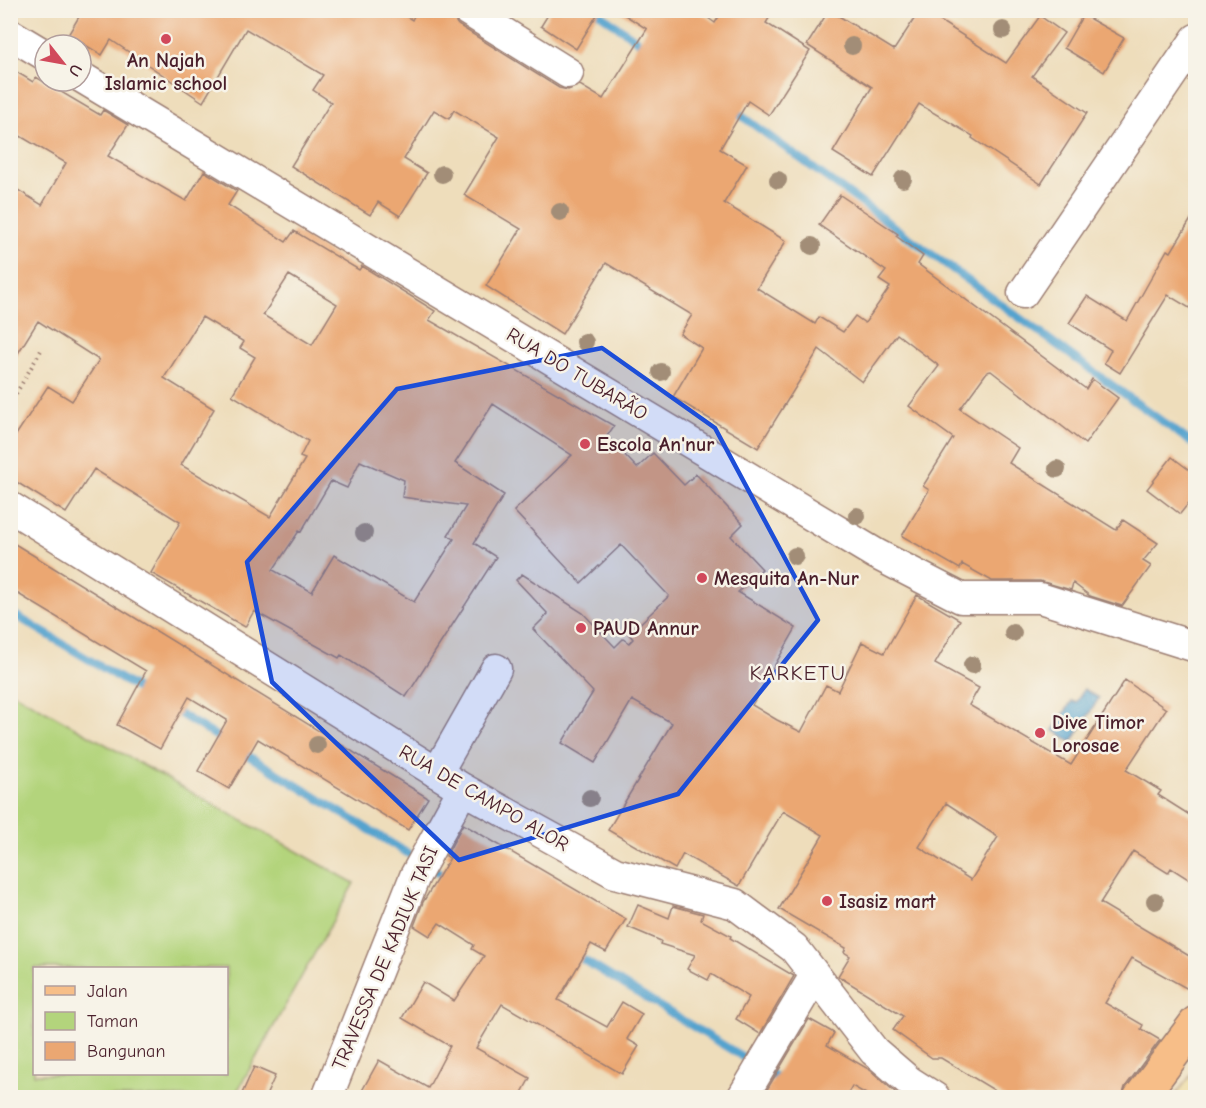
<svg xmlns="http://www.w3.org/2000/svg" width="1206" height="1108" font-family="'Comic Neue',sans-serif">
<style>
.green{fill:#b3d47c;stroke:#7e7a54;stroke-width:1.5;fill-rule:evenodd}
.sand{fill:#eeda9e;stroke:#9c7c64;stroke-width:1.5}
.water{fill:#55a3ce;stroke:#50617c;stroke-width:1.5}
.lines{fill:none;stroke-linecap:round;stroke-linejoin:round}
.stream{stroke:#55a3ce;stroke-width:8}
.building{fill:#eba772;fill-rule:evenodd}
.minor-casing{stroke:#9c7e73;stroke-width:33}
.major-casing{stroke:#9c7e73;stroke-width:36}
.path{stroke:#9c7e73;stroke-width:4;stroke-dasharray:1.5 4.5;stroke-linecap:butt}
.minor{stroke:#fff;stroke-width:30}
.major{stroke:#f7be88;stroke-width:33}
.tree{fill:#a28d77}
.marked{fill:#1d4ed8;fill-opacity:0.2;stroke:#1d4ed8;stroke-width:4.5;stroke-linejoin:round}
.poi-dot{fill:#d1495b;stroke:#f7f3e8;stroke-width:2}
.labels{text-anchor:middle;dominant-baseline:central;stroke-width:5;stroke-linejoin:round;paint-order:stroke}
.poi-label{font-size:20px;font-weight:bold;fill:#4a1f2b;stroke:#f7f3e8;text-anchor:start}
.street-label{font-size:20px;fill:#4a1f2b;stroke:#f7f3e8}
.neighbourhood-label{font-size:21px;letter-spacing:1.5px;fill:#4a1f2b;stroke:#f7f3e8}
</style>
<rect width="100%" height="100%" fill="#f7f3e8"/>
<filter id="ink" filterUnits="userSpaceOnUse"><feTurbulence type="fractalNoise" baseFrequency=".0167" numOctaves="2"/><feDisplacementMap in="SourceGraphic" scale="12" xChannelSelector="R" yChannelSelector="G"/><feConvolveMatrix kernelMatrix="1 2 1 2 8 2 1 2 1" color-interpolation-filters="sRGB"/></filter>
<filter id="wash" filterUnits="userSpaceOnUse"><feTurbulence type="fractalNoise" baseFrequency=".008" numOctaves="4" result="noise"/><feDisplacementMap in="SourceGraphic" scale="24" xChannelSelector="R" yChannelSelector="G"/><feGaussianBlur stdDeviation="1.35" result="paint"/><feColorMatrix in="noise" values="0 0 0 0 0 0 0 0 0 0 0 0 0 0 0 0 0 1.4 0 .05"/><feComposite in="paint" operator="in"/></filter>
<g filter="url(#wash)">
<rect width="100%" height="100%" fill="#edb"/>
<!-- green -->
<path class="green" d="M10 691 354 883 234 1097H11ZM34 968H226V1074H34Z"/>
<!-- sand -->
<polygon class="sand" points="1195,1070 1195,1097 1174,1097"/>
<!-- water -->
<polygon class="water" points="1084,689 1099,698 1072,742 1053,730 1072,701 1076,703"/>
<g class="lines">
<!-- stream -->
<g class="stream">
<polyline points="595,10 646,47"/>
<polyline points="732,109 1196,446"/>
<polyline points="10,612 146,694"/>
<polyline points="170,708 226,742"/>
<polyline points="239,750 448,878"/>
<polyline points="572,953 784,1082"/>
</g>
</g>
<g id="blocks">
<!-- building -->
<g class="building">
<polygon points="83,10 396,10 412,20 417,10 447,10 458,25 559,88 568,90 580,85 603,99 647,29 617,10 697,10 715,23 723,10 774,10 766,23 810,51 769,115 748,101 720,149 747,165 724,203 786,241 757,288 815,324 819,317 843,332 855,316 865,323 890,287 879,280 886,271 819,225 840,195 898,234 896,236 923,256 918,264 1086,389 1092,379 1118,398 1085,444 991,371 987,372 960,409 1018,448 1009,463 1116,530 1123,520 1158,543 1143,561 1151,566 1122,606 1090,596 1073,583 1071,590 1040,581 992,581 962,564 960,569 902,536 929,490 923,486 953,438 909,406 939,366 897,334 862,382 819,349 758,448 673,397 702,348 680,334 692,315 606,263 562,334 486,286 521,229 464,195 499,137 454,110 449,119 434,110 404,159 427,173 400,216 378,202 370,215 291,166 331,102 313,90 323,75 246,29 203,102 111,40 102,55 68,35"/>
<polygon points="551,10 600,10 576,49 541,26"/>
<polygon points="829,10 894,50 920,10 923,10 1006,63 1040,16 1064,33 1032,76 1087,113 1041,184 972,138 973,136 919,104 873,177 833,152 872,87 807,45"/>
<polygon points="1083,15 1124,38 1104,72 1064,48"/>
<path d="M10 68 33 82 36 77 100 115 103 110 128 125 108 156 186 201 204 171 237 191 228 205 286 242 294 231 359 270 362 266 435 311 429 320 614 426 607 436 637 468 653 453 684 485 696 474 743 524 731 536 762 569 738 592 796 628 752 705 777 720 801 732 826 685 838 691 862 642 884 653 917 595 960 620 935 664 979 688 969 705 1071 765 1125 680 1166 709 1126 770 1161 791 1158 795 1196 819V884L1171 868 1168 873 1133 851 1100 903 1196 960V975L1188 989 1132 958 1105 1003 1143 1025 1141 1029 1160 1040 1125 1087 1122 1098H1007L941 1058H932L893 1030 903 1016 838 976 850 956 844 952 846 948 779 909 823 835 783 811 739 886 683 854 675 869 608 830 672 723 632 700 595 763 562 743 593 692 533 629 548 614 516 580 522 574 583 613 615 647 623 639 629 643 633 639 629 634 669 596 621 545 581 583 514 511 572 455 493 404 455 463 504 495 474 543 496 557 406 697 341 655 339 658 254 611 245 627 151 573 180 522 94 469 66 513 10 478V444L48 386 72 401 99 360 38 321 10 366V185L42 205 66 163 10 130ZM289 275 337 304 312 345 263 315ZM202 317 244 342 240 348 255 357 232 395 308 441 300 457 305 459 270 517 181 465 214 409 164 378ZM360 461 404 480 402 497 466 506 448 535 454 539 414 602 334 555 312 592 273 570 299 531 301 532 331 481 347 488ZM946 803 998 837 971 880 919 847Z"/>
<polygon points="1196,211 1196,312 1168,295 1120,373 1104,363 1111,350 1069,323 1087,296 1127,321 1167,250 1171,252"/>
<polygon points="1172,457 1196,475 1196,494 1180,514 1147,489"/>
<polygon points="10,541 428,798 408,830 258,739 229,789 198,771 227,720 189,697 160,749 117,725 146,671 10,589"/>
<polygon points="463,824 626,919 606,952 591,944 558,1000 607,1027 622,1002 642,1014 627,1039 639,1046 622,1074 502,1004 476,1048 530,1078 519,1098 358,1098 379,1060 428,1088 450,1046 402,1018 423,982 454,1001 484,956 472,949 474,945 439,923 430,936 414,926 423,902 450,858 446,856"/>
<polygon points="638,905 669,918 673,906 703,914 701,920 731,936 730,938 794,976 760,1034 736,1019 749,997 711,974 708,980 687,969 695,955 660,944 661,941 628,927"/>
<polygon points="809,1019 834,1033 827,1045 870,1070 895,1092 892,1098 873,1098 852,1086 845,1098 762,1098"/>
<polygon points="254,1067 275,1076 265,1098 240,1098"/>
</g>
</g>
</g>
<g filter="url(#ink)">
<use href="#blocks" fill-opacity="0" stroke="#9c7e73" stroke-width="1.5"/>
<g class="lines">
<!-- minor casing -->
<g class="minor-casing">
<g id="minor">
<polyline points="467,10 568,73"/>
<polyline points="10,34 45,55"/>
<polyline points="81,77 876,554 961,598 1040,598 1196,647"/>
<polyline points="1023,293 1196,39"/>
<polyline points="10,507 463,789 615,873 735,904 794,948 874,1051 910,1082 935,1098"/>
<polyline points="437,773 496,669"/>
<polyline points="327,1098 415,876 463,789"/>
<polyline points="742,1098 814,977"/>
</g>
</g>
<!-- major casing -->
<g class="major-casing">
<polyline id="major" points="1140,1098 1196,1023"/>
</g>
<!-- path -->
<polyline class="path" points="10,404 43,347"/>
<!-- minor -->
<use href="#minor" class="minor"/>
<!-- major -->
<use href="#major" class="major"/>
</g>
<!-- trees -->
<g class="tree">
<circle cx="1003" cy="30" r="9"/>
<circle cx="852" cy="46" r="9"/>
<circle cx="442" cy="174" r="9"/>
<circle cx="903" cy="179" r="9"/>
<circle cx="778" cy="180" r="9"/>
<circle cx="560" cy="212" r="9"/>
<circle cx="812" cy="246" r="9"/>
<circle cx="585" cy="342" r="9"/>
<circle cx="661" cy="372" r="9"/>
<circle cx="1057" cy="469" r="9"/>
<circle cx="857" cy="516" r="9"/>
<circle cx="364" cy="533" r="9"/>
<circle cx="795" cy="556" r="9"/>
<circle cx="1013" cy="633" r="9"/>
<circle cx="972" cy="665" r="9"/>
<circle cx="317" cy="745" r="9"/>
<circle cx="590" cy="798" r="9"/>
<circle cx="1155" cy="901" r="9"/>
</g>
</g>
<!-- marked area -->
<path class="marked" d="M602 348 715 428 818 620 678 794 459 860 272 682 247 562 397 389Z"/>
<!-- markers -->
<g class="poi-dot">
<circle cx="166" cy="39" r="6"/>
<circle cx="585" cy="444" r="6"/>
<circle cx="702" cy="578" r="6"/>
<circle cx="581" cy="628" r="6"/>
<circle cx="1040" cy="733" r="6"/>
<circle cx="827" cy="901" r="6"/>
</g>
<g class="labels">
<!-- poi labels -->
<g class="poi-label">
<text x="166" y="60" text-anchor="middle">An Najah<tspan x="166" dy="23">Islamic school</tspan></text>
<text x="597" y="444">Escola An'nur</text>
<text x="714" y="578">Mesquita An-Nur</text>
<text x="593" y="628">PAUD Annur</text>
<text x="1052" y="722">Dive Timor<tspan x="1052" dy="23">Lorosae</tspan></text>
<text x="839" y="901">Isasiz mart</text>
</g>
<!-- street labels -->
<g class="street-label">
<text transform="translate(577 374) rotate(31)">RUA DO TUBARÃO</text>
<text transform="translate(484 798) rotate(30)">RUA DE CAMPO ALOR</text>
<text transform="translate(385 958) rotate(-67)">TRAVESSA DE KADIUK TASI</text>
</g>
<!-- neighbourhood labels -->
<g class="neighbourhood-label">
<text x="798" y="673">KARKETU</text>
</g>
</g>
<!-- margin -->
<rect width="1206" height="1108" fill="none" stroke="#f7f3e8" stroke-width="36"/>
<!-- legend -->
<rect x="33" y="967" width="195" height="108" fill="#f7f3e8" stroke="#b29e9c" stroke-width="1.5"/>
<rect x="45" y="986" width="30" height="9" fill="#f7be88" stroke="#b29e9c" stroke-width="1.5"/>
<text x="87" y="997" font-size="18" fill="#4a1f2b">Jalan</text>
<rect x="45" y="1012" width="30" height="18" fill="#b3d47c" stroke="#b29e9c" stroke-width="1.5"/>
<text x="87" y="1027" font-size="18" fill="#4a1f2b">Taman</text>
<rect x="45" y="1042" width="30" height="18" fill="#eba772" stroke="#b29e9c" stroke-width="1.5"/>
<text x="87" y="1057" font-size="18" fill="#4a1f2b">Bangunan</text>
<!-- north arrow -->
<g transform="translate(63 63) rotate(121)"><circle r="28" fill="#f7f3e8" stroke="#b29e9c" stroke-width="1.5"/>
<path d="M0-4.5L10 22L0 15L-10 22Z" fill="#d1495b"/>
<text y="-9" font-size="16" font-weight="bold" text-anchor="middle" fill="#4a1f2b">U</text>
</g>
</svg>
